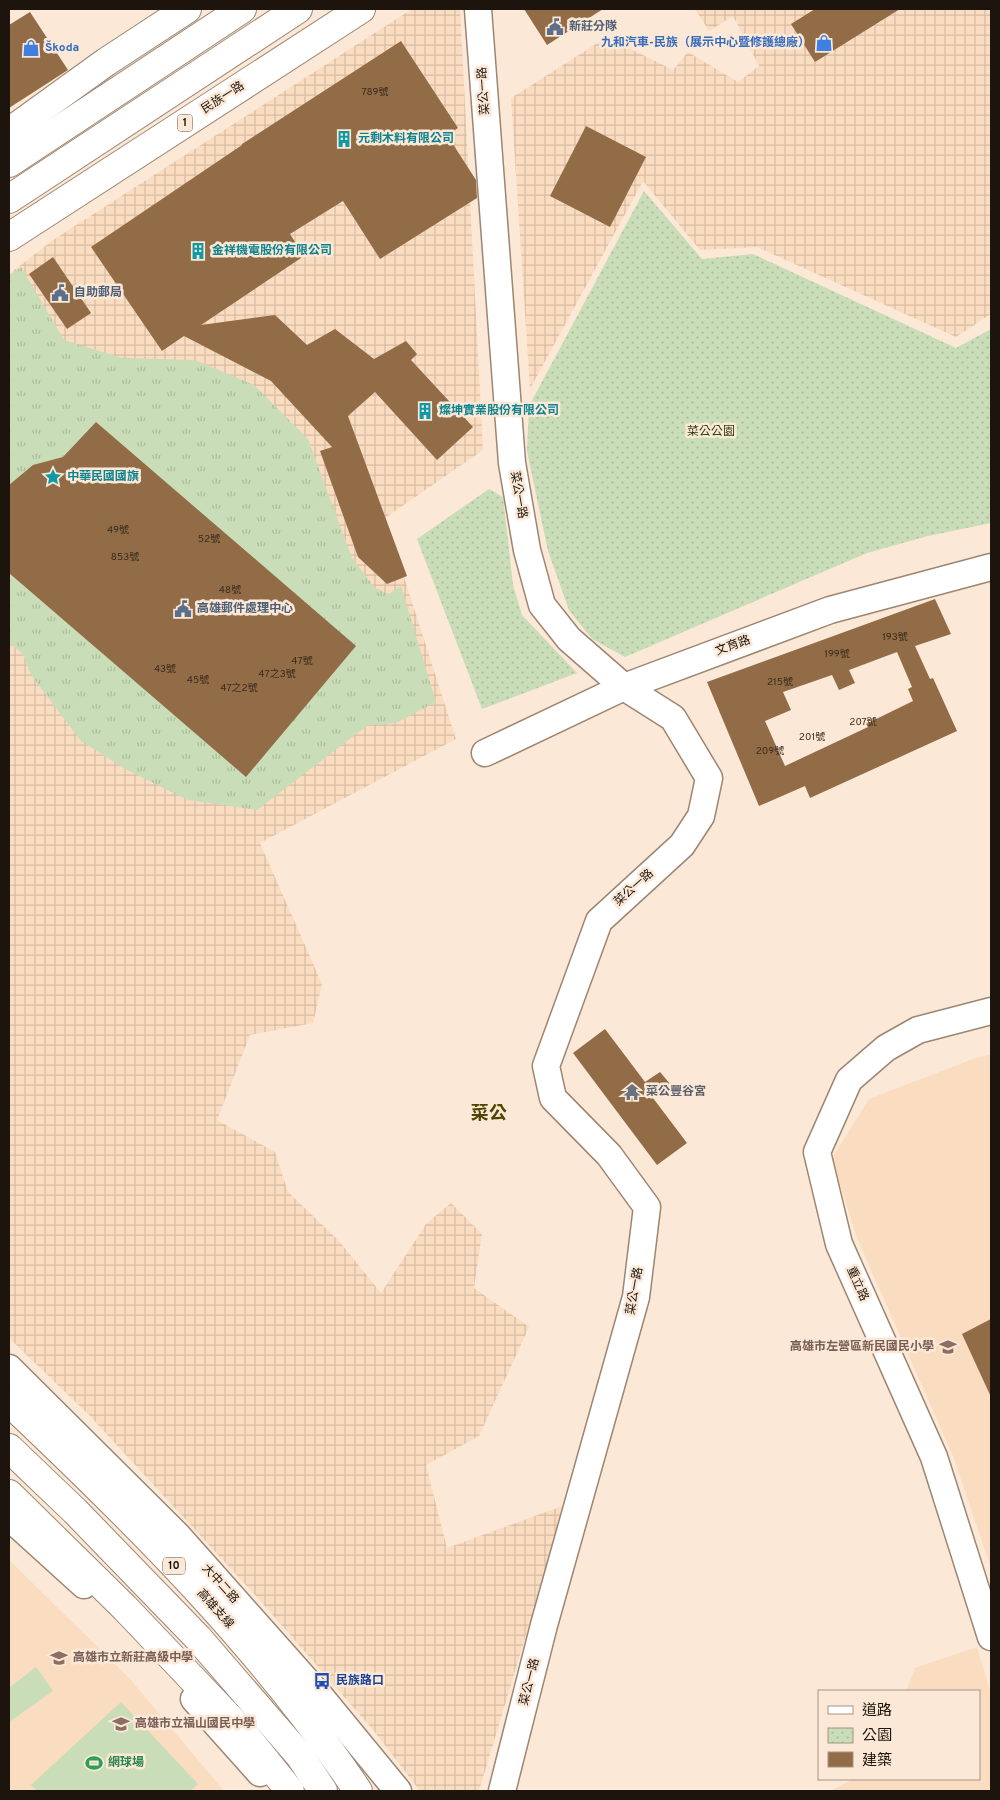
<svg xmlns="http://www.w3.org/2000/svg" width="1000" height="1800" font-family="Overpass,'Noto Sans TC',sans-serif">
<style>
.built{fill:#fadcc0}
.industrial{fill:url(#industrial-grid)}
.grass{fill:url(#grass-tufts)}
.park{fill:url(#park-dots)}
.pitch{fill:#c9ddb8}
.building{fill:#916c47;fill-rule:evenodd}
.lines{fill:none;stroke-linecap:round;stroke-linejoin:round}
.street-casing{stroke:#9c8671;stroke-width:29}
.primary-casing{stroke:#9c8671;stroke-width:30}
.highway-casing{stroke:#9c8671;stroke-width:30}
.street{stroke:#fff;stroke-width:26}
.primary{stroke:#fff;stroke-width:28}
.highway{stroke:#fff;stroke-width:28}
.labels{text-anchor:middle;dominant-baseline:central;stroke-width:5;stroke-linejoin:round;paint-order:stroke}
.number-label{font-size:10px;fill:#3a2b1c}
.shield{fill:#fce8d6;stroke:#605449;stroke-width:1}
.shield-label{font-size:11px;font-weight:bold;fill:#1d150d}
.service-label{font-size:12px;font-weight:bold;fill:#4e5e75;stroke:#fce8d6;text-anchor:start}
.shop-label{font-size:12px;font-weight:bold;fill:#366cbe;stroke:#fce8d6;text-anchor:end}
.street-label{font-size:12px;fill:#1d150d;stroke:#fce8d6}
.culture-label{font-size:12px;font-weight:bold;fill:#0d838f;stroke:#fce8d6;text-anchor:start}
.park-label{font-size:12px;fill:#29400d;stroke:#fce8d6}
.worship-label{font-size:12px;font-weight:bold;fill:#5b616d;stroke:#fce8d6;text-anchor:start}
.education-label{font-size:12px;font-weight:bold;fill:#785e54;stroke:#fce8d6;text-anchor:start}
.transit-label{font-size:12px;font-weight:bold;fill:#164399;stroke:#fce8d6;text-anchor:start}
.leisure-label{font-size:12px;font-weight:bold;fill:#27864d;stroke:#fce8d6;text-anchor:start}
.district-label{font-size:18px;font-weight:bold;fill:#4e4602;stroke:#fce8d6}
</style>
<defs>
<pattern id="industrial-grid" width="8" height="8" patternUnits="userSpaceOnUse" patternTransform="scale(1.25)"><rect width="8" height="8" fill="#fadcc0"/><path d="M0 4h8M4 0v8" fill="none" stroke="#d6bca4"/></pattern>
<pattern id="grass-tufts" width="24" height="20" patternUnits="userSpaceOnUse" patternTransform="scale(1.25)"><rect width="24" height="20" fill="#c9ddb8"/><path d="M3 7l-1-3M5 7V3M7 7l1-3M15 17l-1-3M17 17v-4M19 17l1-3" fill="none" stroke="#acbd9d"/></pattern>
<pattern id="park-dots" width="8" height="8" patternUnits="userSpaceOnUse" patternTransform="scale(1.25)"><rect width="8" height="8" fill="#c9ddb8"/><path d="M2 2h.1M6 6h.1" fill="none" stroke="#acbd9d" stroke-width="1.8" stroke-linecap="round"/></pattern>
</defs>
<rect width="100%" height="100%" fill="#fce8d6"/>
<!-- built -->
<g class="built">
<polygon points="991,1054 991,1568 953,1456 857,1238 832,1158 869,1099 973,1059"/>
<polygon points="9,1560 129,1678 224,1791 9,1791"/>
<polygon points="977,1647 991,1694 991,1791 831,1791 853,1779 979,1779 979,1691 906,1691 915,1668"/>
</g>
<!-- industrial -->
<g class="industrial">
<polygon points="412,9 460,9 483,450 385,518 456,739 260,843 322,984 313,1023 250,1035 217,1120 275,1152 288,1192 339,1241 381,1293 426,1224 451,1203 482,1234 474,1288 529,1327 479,1436 426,1465 447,1548 565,1505 479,1791 420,1791 374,1731 257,1597 89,1415 9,1338 9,274 53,240"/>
<polygon points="695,9 991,9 991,314 956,337 757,247 700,250 643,181 530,389 511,98 607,37 673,70 688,52 738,82 759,66 733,16 709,31"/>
</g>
<!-- grass -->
<polygon class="grass" points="21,267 64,340 122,358 195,360 254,385 308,439 352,558 375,588 389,594 401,586 436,702 396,723 368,725 257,810 188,800 125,769 81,741 31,675 23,654 9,643 9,276"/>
<!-- park -->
<g class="park">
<polygon points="644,191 702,259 753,254 956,348 991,329 991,523 928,536 867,553 625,657 592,639 569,610 548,551 527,451 529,406"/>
<polygon points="489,489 503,497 513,585 522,615 577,673 482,709 417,539"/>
</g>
<!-- pitch -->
<g class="pitch">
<polygon points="36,1667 53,1691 9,1722 9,1688"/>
<polygon points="121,1702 198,1784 190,1791 37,1791 31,1785"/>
</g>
<!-- building -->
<g class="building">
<polygon points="524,9 603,9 547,45"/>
<polygon points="815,9 900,9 815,62 791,24"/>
<polygon points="30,12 68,70 9,108 9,25"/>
<polygon points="401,41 458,128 447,135 476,180 477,198 380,259 343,201 290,234 304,256 201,325 275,315 307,345 335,329 374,359 406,341 417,354 411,360 473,427 437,460 375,392 348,416 407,576 387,584 358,557 320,451 332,447 271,381 184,336 162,351 91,247 242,145 242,144"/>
<polygon points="586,126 646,157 610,227 550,196"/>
<polygon points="53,257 91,313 67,329 29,274"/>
<polygon points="96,422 356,646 246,777 9,573 9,485 33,465 63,457"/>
<path d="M935 599 951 634 915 646 930 679 933 678 957 731 810 798 805 786 759 806 707 682ZM897 652 912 687 908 689 913 701 866 724 868 727 785 766 765 721 791 710 783 692 832 675 839 690 855 683 849 670Z"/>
<polygon points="605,1029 645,1082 660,1072 671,1085 653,1098 687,1143 657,1165 573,1053"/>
<polygon points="991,1319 991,1397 962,1334"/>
</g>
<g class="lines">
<!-- street casing -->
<g class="street-casing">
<g id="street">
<polyline points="478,9 512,463 527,550 542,605 569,639 624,687 673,718 709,778 701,816 682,845 599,921 546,1066 553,1098 609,1155 647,1207 636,1297 544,1625 502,1791"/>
<polyline points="485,753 624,687 830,610 991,567"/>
<polyline points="991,1011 918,1030 886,1048 849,1080 817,1152 839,1244 934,1457 991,1637"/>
<polyline points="9,1368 177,1535 320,1696 398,1791"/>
<polyline points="9,1517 84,1585"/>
<polyline points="194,1699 260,1773"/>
</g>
</g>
<!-- primary casing -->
<g class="primary-casing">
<g id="primary">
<polyline points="9,132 106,62 187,9"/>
<polyline points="9,163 242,9"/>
<polyline points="9,199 298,9"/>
<polyline points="9,237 361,9"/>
</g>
</g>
<!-- highway casing -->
<g class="highway-casing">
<g id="highway">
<path d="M9 1402C135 1521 261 1646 358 1791"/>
<polyline points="9,1448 75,1511 198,1638 300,1756 323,1791"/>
<polyline points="9,1494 125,1608 241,1730 290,1791"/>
</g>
</g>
<!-- street -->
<use href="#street" class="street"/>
<!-- primary -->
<use href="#primary" class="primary"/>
<!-- highway -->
<use href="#highway" class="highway"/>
</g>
<!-- icons -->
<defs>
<g id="civic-bare" transform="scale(1.35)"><path d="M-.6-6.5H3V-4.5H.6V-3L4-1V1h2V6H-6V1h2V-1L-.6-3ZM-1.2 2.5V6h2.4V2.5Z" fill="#5c6f8a" stroke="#fce8d6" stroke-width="2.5" paint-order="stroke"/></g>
<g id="shop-bare" transform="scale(1.35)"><path d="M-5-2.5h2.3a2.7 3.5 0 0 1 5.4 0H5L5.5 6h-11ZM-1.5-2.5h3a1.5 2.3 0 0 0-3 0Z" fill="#3f7fe0" stroke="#fce8d6" stroke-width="2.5" paint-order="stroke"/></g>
<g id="building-bare" transform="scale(1.35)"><path d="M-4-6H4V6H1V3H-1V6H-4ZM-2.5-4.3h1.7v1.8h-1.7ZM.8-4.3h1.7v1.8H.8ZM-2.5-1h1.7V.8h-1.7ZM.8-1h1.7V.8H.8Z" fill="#0f9aa8" stroke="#fce8d6" stroke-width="2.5" paint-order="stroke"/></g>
<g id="sight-bare" transform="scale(1.35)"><path d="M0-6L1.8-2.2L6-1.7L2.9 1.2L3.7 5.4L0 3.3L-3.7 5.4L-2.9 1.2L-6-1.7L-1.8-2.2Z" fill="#0f9aa8" stroke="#fce8d6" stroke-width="2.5" paint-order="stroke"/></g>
<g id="temple-bare" transform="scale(1.35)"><path d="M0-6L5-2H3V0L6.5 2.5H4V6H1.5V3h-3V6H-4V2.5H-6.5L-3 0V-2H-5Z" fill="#6b7280" stroke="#fce8d6" stroke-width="2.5" paint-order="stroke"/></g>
<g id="school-bare" transform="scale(1.35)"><path d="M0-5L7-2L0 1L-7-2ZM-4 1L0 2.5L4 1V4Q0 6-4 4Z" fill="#8d6e63" stroke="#fce8d6" stroke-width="2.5" paint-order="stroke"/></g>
<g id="bus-bare" transform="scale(1.35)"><path d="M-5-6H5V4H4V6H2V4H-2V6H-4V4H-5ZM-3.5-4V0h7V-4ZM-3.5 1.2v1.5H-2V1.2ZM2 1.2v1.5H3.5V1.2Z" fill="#1a4fb4" stroke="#fce8d6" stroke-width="2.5" paint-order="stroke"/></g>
<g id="stadium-bare" transform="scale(1.35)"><path d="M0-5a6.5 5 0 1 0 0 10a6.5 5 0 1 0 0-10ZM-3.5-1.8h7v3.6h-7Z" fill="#2e9e5b" stroke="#fce8d6" stroke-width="2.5" paint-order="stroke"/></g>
</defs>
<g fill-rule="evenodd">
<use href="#civic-bare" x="555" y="27"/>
<use href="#shop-bare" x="824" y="43"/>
<use href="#shop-bare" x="31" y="48"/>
<use href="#building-bare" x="344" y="139"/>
<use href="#building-bare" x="198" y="251"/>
<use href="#civic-bare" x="60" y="293"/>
<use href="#building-bare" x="425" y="411"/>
<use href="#sight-bare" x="53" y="477"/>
<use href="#civic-bare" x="183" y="609"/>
<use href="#temple-bare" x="632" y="1092"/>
<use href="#school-bare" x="948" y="1347"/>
<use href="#school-bare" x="59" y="1658"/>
<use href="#bus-bare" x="322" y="1681"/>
<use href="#school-bare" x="121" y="1724"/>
<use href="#stadium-bare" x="94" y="1763"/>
</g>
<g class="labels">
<!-- number labels -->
<g class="number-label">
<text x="375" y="92">789號</text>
<text x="118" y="530">49號</text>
<text x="209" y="539">52號</text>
<text x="125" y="557">853號</text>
<text x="230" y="590">48號</text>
<text x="895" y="637">193號</text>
<text x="837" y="654">199號</text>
<text x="302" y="661">47號</text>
<text x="165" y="669">43號</text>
<text x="277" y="674">47之3號</text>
<text x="198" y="680">45號</text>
<text x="780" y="682">215號</text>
<text x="239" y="688">47之2號</text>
<text x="863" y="722">207號</text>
<text x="812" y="737">201號</text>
<text x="770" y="751">209號</text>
</g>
<!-- shield labels -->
<g class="shield">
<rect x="177.5" y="114.5" width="15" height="17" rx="4"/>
<rect x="163" y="1557.5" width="22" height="17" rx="4"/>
</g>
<g class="shield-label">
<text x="185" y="123">1</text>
<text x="174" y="1566">10</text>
</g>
<!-- service labels -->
<g class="service-label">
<text x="569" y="27">新莊分隊</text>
<text x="74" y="293">自助郵局</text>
<text x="197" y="609">高雄郵件處理中心</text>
</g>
<!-- shop labels -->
<g class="shop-label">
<text x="810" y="43">九和汽車-民族（展示中心暨修護總廠）</text>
<text x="45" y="48" text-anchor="start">Škoda</text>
</g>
<!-- street labels -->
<g class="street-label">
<text transform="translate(484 91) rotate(-94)">菜公一路</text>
<text transform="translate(223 98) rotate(-33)">民族一路</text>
<text transform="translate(518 495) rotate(80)">菜公一路</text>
<text transform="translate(733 646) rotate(-20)">文育路</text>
<text transform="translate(634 888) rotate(-42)">菜公一路</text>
<text transform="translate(857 1284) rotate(66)">重立路</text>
<text transform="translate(635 1291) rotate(-80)">菜公一路</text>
<text transform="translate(220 1584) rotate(48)">大中二路</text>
<text transform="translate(215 1609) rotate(48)">高雄支線</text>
<text transform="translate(530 1682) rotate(-76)">菜公一路</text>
</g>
<!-- culture labels -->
<g class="culture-label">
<text x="358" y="139">元剩木料有限公司</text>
<text x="212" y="251">金祥機電股份有限公司</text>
<text x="439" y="411">燦坤實業股份有限公司</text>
<text x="67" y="477">中華民國國旗</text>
</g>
<!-- park labels -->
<g class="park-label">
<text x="711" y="432">菜公公園</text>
</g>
<!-- worship labels -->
<g class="worship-label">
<text x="646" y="1092">菜公豐谷宮</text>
</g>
<!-- education labels -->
<g class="education-label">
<text x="934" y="1347" text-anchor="end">高雄市左營區新民國民小學</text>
<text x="73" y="1658">高雄市立新莊高級中學</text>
<text x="135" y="1724">高雄市立福山國民中學</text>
</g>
<!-- transit labels -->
<g class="transit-label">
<text x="336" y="1681">民族路口</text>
</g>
<!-- leisure labels -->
<g class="leisure-label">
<text x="108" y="1763">網球場</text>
</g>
<!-- district labels -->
<g class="district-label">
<text x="489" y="1114">菜公</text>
</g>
</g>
<!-- border -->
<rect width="1000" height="1800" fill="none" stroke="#1d150d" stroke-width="20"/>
<!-- legend -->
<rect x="818" y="1690" width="162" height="90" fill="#fce8d6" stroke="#a39486"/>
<rect x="828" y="1706" width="25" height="8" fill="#ffffff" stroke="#a39486"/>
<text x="862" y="1715" font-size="15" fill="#1d150d">道路</text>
<rect x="828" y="1728" width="25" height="15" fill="url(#park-dots)" stroke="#a39486"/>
<text x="862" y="1740" font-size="15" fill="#1d150d">公園</text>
<rect x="828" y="1752" width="25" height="15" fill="#916c47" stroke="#a39486"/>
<text x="862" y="1765" font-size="15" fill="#1d150d">建築</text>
</svg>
